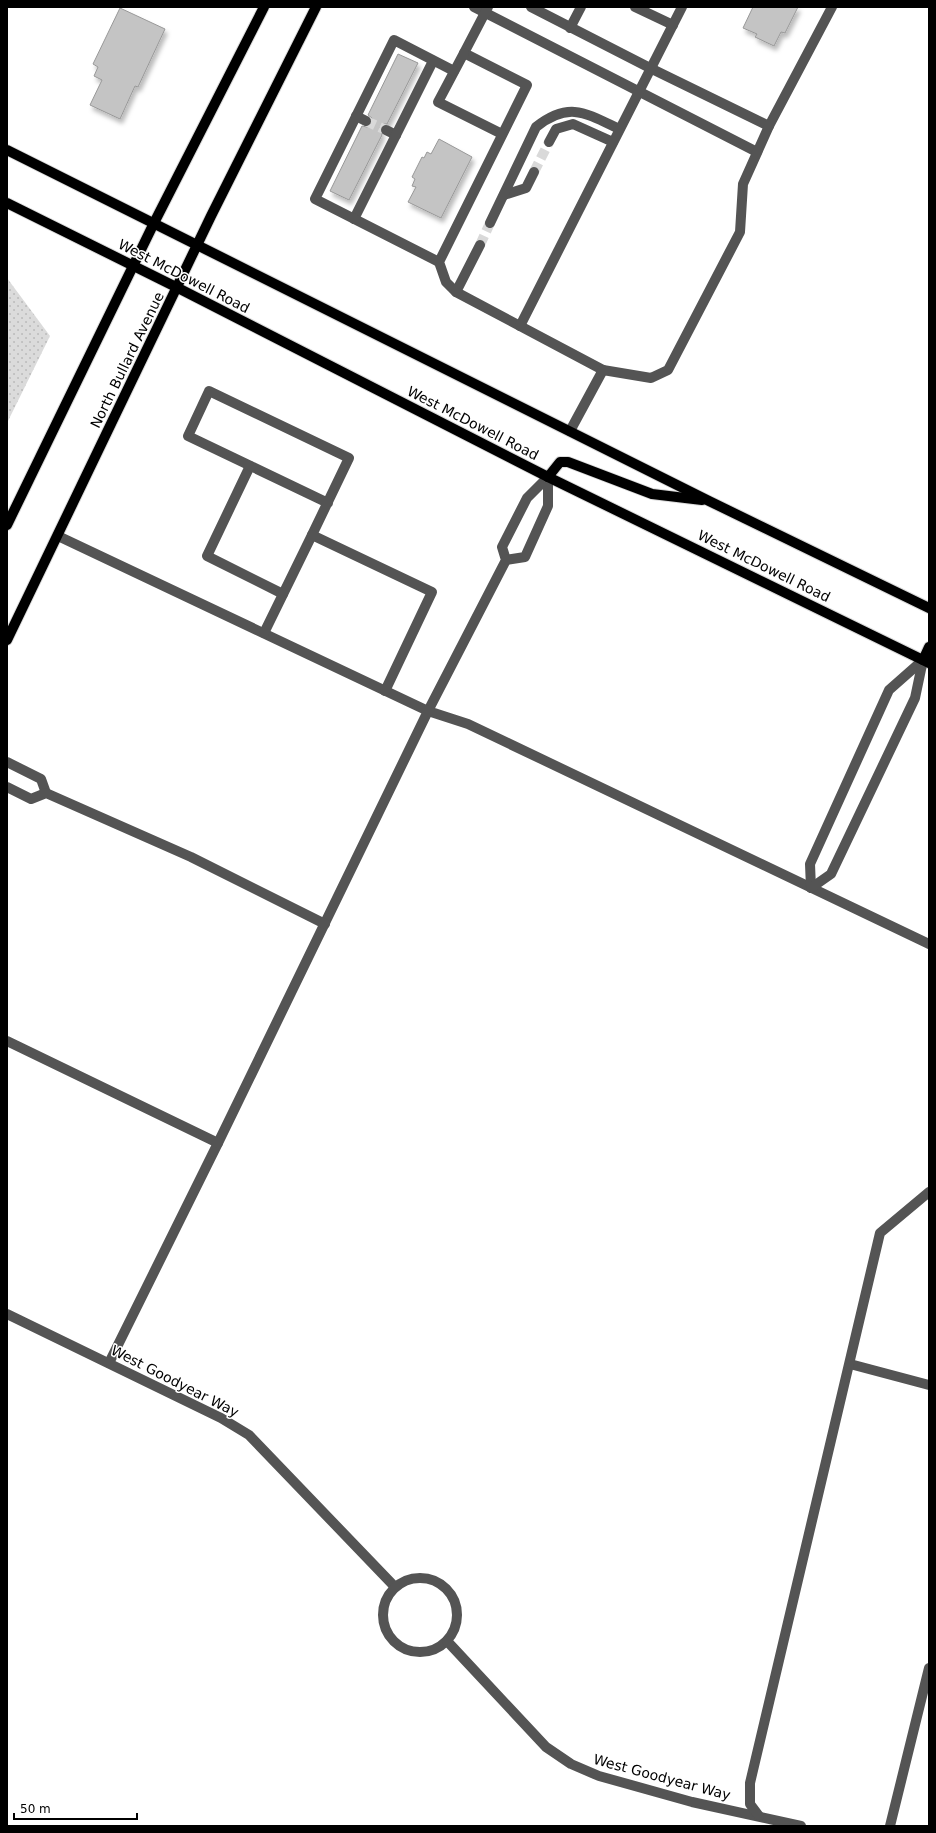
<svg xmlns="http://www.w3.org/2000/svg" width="936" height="1833" font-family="'DejaVu Sans',sans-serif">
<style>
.grass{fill:url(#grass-dots)}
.building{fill:#c4c4c4;stroke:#989898;filter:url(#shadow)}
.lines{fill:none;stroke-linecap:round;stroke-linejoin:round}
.minor-tunnel{stroke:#d9d9d9;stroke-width:10;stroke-dasharray:10 5;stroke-linecap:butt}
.major-casing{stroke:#dbdbdb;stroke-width:12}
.minor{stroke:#545454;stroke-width:10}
.major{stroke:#000;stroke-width:10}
.labels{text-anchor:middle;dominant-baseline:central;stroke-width:3;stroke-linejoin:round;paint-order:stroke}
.street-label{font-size:14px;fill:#000;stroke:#fff}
</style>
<defs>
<pattern id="grass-dots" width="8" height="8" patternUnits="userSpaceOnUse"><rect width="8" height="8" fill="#dbdbdb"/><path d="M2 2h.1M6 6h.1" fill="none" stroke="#bababa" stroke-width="1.8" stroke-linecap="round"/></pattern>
<filter id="shadow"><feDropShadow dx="2.5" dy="4.5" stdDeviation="2" flood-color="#0004"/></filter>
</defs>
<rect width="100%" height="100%" fill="#fff"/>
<!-- grass -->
<polygon class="grass" points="7,278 50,336 7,423"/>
<!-- building -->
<g class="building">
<polygon points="753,7 798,7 785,33 781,32 774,46 755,37 757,34 743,28"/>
<polygon points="120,8 165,29 138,87 135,86 120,119 90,105 102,80 94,76 98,67 93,64"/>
<polygon points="398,54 418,63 387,124 383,124 380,127 382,135 349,200 330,191 362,126 367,127 372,124 372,118 368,115"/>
<polygon points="439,139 472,157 441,218 408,202 416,187 412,186 415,179 412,177 422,157 424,158 427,152 431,154"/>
</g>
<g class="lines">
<!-- minor-tunnel -->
<g class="minor-tunnel">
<polyline points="366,121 386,130"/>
<polyline points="534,172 549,142"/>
<polyline points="480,245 490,223"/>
</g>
<!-- major casing -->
<g class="major-casing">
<g id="major">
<polyline points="7,150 709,501 929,608"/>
<polyline points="7,203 178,288 548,477 929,663"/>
<polyline points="548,477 560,462 568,462 652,494 702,500"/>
<polyline points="7,525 154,223 264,7"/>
<polyline points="7,640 211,216 316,7"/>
<polyline points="923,660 929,647"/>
</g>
</g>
<!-- minor -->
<g class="minor">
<polyline points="474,7 757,152"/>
<polyline points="488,7 464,53 527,85 439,262 446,282 456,292 603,370"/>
<polyline points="531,7 650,68 769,126"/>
<polyline points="635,7 673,25"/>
<polyline points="570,28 581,7"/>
<polyline points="464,53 438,102 502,134"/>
<polyline points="356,116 366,121"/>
<polyline points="386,130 396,135"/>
<polyline points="549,142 556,129 573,124 613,142"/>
<polyline points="504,195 526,188 534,172"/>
<polyline points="354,219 433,61"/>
<path d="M490 223 536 127C569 101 586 113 619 129"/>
<polyline points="439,262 315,199 394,40 454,71"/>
<polyline points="456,292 480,245"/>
<polyline points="520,326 682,7"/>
<polyline points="570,431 603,370 651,378 668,370 740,232 743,184 769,126 832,7"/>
<polyline points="250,466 207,556 283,594"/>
<polyline points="548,477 527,498 502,547 506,560 428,711 468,724 929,944"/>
<polyline points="312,535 349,458 209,391 188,436 328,503"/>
<polyline points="58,536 428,711 218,1143 109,1363"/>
<polyline points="506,560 525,557 548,506 548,477"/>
<polyline points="264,633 312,535 432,592 385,691"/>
<polyline points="7,762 41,779 46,793"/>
<polyline points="7,787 31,799 46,793 191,857 325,924"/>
<polyline points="811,888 810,864 889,690 923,660"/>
<polyline points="811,888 831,874 915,698 923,660"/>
<polyline points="7,1041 218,1143"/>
<polyline points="7,1314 221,1418 249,1435 395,1587"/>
<polyline points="850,1364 929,1385"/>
<circle cx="420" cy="1615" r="37"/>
<polyline points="447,1641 546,1747 571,1764 599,1776 692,1802 801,1826"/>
<polyline points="759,1816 750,1804 750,1783 880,1233 929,1192"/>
<polyline points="890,1826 929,1668"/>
</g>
<!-- major -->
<use href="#major" class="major"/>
</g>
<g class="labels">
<!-- street labels -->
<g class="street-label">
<text transform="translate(184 276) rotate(27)">West McDowell Road</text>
<text transform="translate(127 360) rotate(-64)">North Bullard Avenue</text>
<text transform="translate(473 423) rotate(27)">West McDowell Road</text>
<text transform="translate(764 566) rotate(26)">West McDowell Road</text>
<text transform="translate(175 1381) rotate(27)">West Goodyear Way</text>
<text transform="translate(662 1777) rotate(15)">West Goodyear Way</text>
</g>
</g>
<!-- border -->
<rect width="936" height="1833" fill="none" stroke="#000000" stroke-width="16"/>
<!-- scale -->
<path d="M14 1813v6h123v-6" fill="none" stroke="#000000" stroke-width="2"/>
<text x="20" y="1813" font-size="12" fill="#000000" stroke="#ffffff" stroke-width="3" paint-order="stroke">50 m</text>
</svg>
